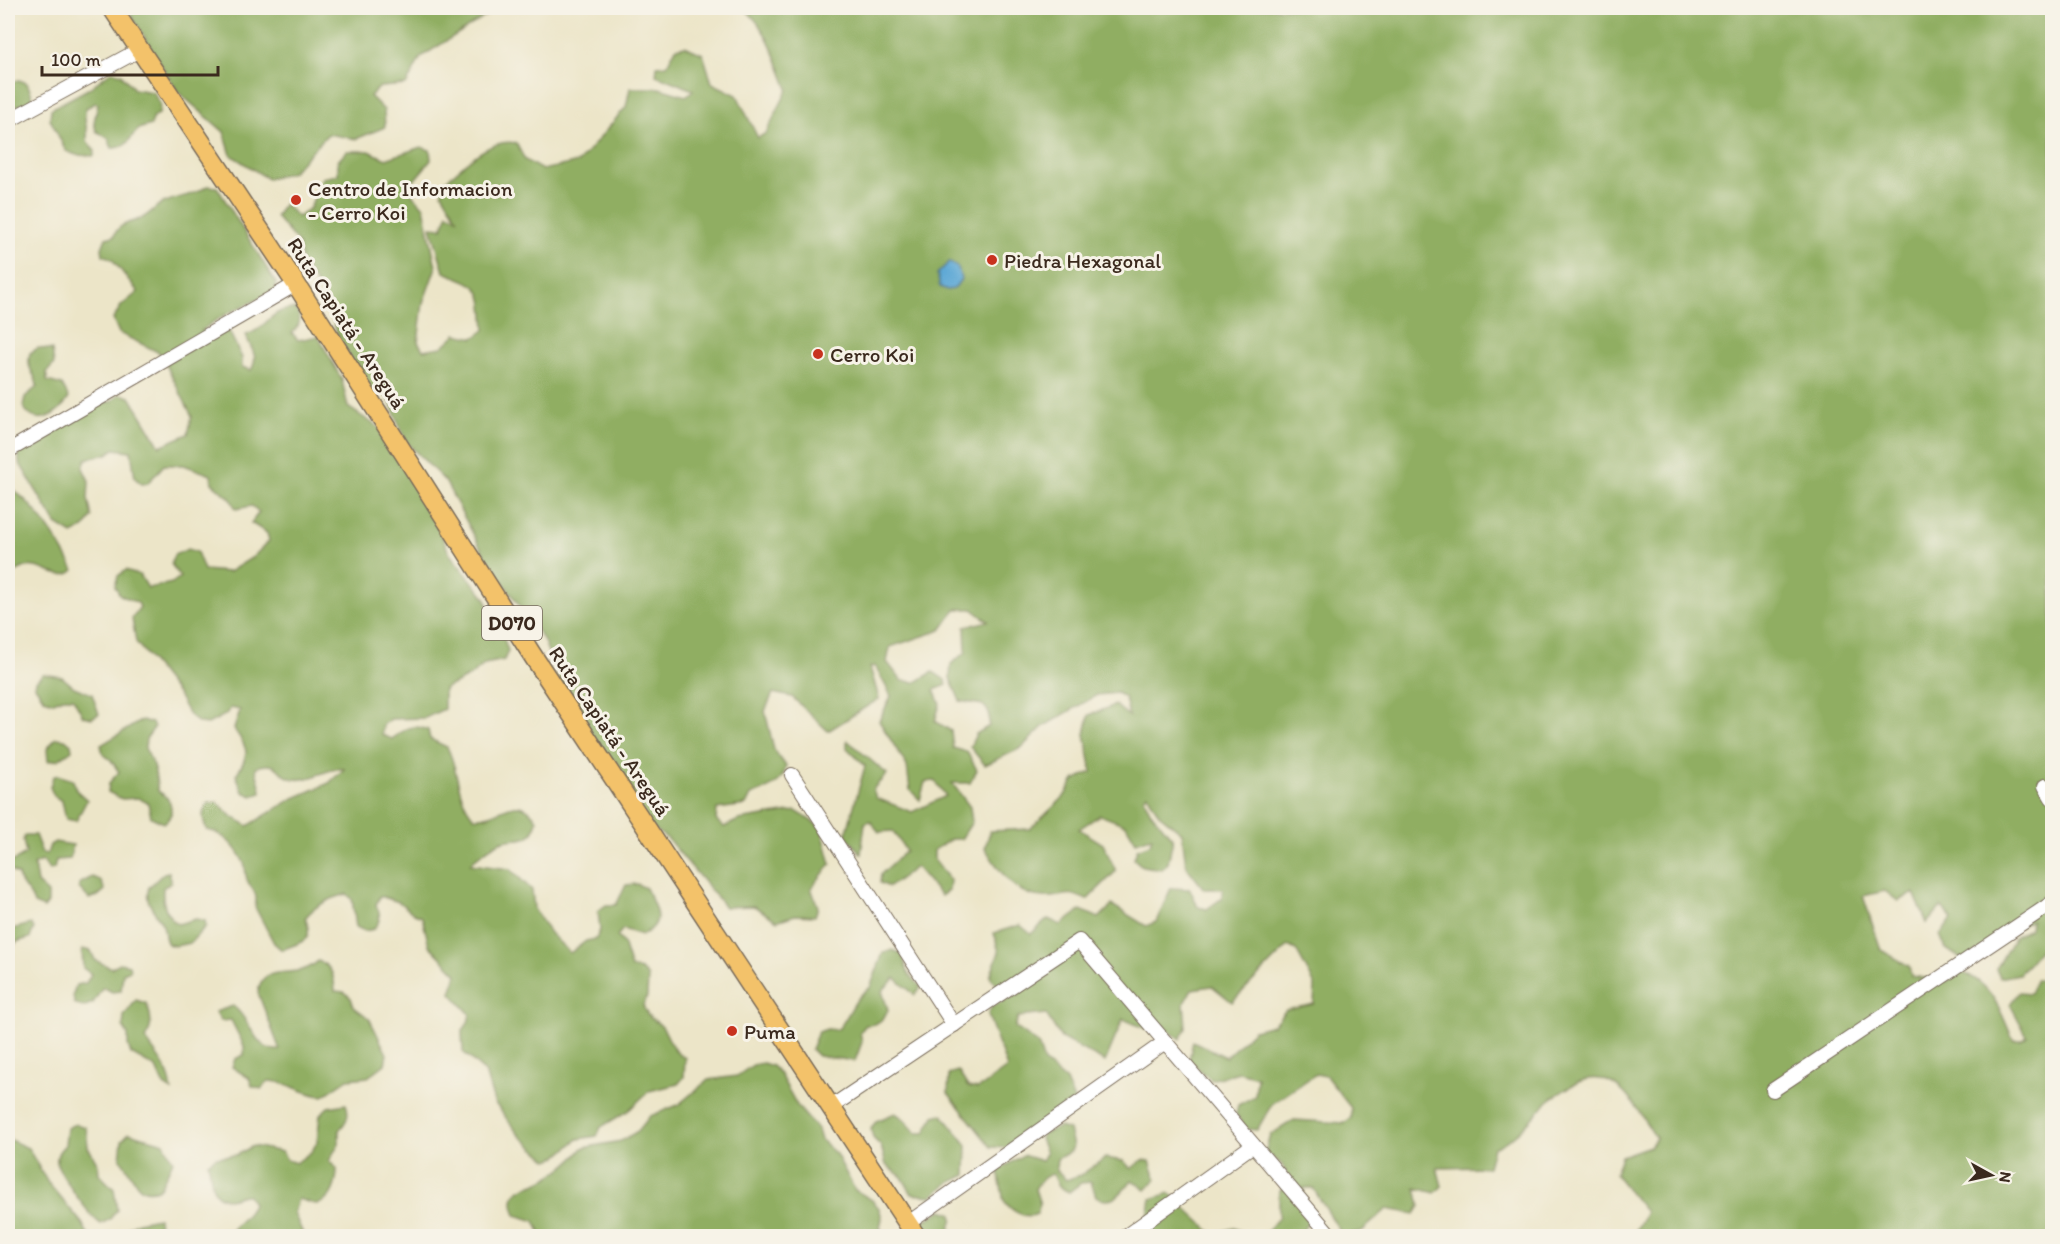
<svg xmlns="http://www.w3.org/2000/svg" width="2060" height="1244" font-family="Itim,sans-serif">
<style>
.forest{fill:#90ae62;stroke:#666c40;stroke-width:1.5}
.water{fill:#5ea9d6;stroke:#4c6a7a;stroke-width:1.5}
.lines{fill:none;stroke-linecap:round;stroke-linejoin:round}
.minor-casing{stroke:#796b5a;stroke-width:16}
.major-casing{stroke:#796b5a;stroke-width:21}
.minor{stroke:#fff;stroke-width:14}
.major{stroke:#f3c26a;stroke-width:18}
.poi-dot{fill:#c8321e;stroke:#f7f3e8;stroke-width:2}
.labels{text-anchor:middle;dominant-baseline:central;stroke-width:6;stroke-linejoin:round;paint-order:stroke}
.shield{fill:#f7f3e8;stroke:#73665b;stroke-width:1.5}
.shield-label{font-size:20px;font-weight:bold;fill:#3b2a1e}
.poi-label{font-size:21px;fill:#3b2a1e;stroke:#f7f3e8;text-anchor:start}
.street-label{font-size:21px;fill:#3b2a1e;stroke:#f7f3e8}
</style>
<rect width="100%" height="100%" fill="#f7f3e8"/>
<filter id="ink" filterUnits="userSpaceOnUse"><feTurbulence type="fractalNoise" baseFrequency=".0167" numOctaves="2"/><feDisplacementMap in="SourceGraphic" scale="12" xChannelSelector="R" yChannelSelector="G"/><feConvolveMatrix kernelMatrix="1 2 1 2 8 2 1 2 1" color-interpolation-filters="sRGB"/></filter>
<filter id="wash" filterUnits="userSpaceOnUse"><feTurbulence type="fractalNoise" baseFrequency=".008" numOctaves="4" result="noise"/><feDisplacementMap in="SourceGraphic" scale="24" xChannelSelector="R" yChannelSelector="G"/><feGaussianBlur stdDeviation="1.35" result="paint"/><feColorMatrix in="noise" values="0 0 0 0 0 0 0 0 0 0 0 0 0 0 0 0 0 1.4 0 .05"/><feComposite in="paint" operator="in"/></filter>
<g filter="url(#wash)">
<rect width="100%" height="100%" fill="#ece5c8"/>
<!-- forest -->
<g class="forest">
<polygon points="127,8 498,8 421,57 406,85 380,87 370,96 384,110 385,127 356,139 328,134 292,172 268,179 231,155 224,132 177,91"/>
<path d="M744 8H2052V908L2047 914 2046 943 2019 974 2000 978 1996 969 2015 936 2030 929 2031 920 1963 960 1946 949 1940 935 1952 919 1941 907 1927 923 1914 893 1898 901 1885 891 1863 896 1881 950 1909 966 1911 976 1947 981 1961 972C1992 982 2001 1012 2013 1040H2021L2027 1036 2010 1004 2019 992 2030 993 2037 979 2047 983 2044 1002 2052 1012V1236H1633L1646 1212 1615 1174 1621 1156 1650 1146 1656 1138C1635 1107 1614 1060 1571 1086 1564 1091 1555 1095 1548 1101 1530 1120 1517 1138 1493 1148L1488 1167 1437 1168 1442 1186 1435 1193 1416 1188 1420 1206 1415 1214 1387 1209 1362 1231 1343 1236 1313 1188H1303C1306 1210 1317 1219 1297 1236H1263L1279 1217V1192L1290 1181 1282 1164 1265 1153 1270 1135 1294 1120 1344 1123 1351 1118V1108L1326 1076 1316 1074 1272 1104 1257 1130 1246 1129 1236 1114 1238 1105 1255 1096 1257 1077 1239 1072 1211 1080 1189 1060 1193 1041 1226 1057 1254 1030 1273 1025 1286 1010 1314 1004 1315 985 1296 950 1288 946 1232 1002 1212 986 1192 989 1184 1003 1186 1028 1180 1039 1156 1022 1149 1030 1123 1019 1105 1062 1061 1038 1046 1014 1018 1017 1015 1027 1038 1044 1044 1062 1066 1081 1074 1100 1010 1148 991 1147 948 1093 949 1074 958 1071 968 1087 978 1089 1007 1068 988 1015 992 1006 1019 994 1017 985H997L990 977 999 952 994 933 1020 925 1031 934 1048 919 1061 925 1081 910 1099 918 1112 905 1146 926 1156 922 1171 888 1190 889 1198 907 1207 909 1222 898 1223 889H1204L1186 866 1182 833 1159 814 1147 794 1144 798 1150 811 1173 839 1168 863 1161 869 1142 866 1134 859 1137 849 1150 844 1152 837 1136 842 1126 825 1100 815 1079 829 1103 844 1116 871 1087 900C1066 891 1071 895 1051 897 1016 900 1001 873 985 848L990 831 1030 829 1064 797 1074 780 1092 772 1085 734 1089 715 1115 705 1129 716 1125 698 1117 693 1097 695 1044 726 1021 748 985 765 970 747 976 734 989 726V712L983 705 960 701 950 678 951 664 966 652 965 627 988 621 972 609H956L941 630 890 647 887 662 902 681 916 682 933 672 945 680 947 685 934 690 940 704 935 721 951 731 953 748 967 752 977 770 970 783H952L970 807 972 822 961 839H951L934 850V860L950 880 949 890 941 896 916 867 889 887 880 883 881 874 906 851 893 831 879 832 870 821 865 823 861 854 846 835 865 766 847 748V740L887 774 873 789 876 798 912 812 946 796 935 781 925 782 920 800 910 790 907 766 879 721 891 696 875 666 870 667 879 699 828 731 792 697 773 693 765 711 774 750 786 766C782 786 768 788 751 795L746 805 717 809 716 820 724 827 739 820 796 811 821 827 831 864 811 888 818 907 815 916 795 915 777 921 754 906 725 907 668 839 652 828 631 799 616 762 583 740 543 639 486 558 445 481 406 442 388 397 366 386 337 334 328 302 302 262 298 243 276 217 284 204 298 217 310 208 322 178 338 175V161L347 151H369L386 159 421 147 430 150 431 160 411 184 412 194 424 207 436 267 423 303 418 342 423 350 442 347 456 334 474 338 485 330C482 287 485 288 444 272L431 227 442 228 448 213 457 218 442 193 443 183C462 167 489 137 516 143L525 160 542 170 579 162 626 107 630 88H659L686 96 693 90 656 75 657 66 667 65 676 48 685 46 703 54 712 83 737 95 758 138 766 133 788 89C777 60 768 29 744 8Z"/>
<path d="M112 71 121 74 134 89 153 92 160 104 159 114 154 116 151 125C146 127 140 127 137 131 127 141 128 148 112 148L108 138 96 131 94 122 98 104 95 103 86 108C82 119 89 129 87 141L95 151 94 156 76 155 66 151 50 119 51 109 88 89Z"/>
<polygon points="19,80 27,83 33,98 27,106 18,105 9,109 8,122 8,83"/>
<path d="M207 186 217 187 276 283V290C250 305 225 311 201 331H229L242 358V367L251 370C260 355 250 349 246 335 269 328 269 308 296 309 302 320 300 325 292 333L298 340 318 336 342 380 348 407 381 429 422 488 449 553 486 599 491 618 502 633 508 651 504 660 485 664 470 676 444 689V709L425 718 391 719 383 725 382 735 392 739C405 729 412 723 428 730L430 739 447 747C459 769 456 798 474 817 499 820 517 788 537 820 532 847 518 835 500 842 494 845 474 858 470 864L510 869 532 890 534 909 550 933 570 953 586 941 596 939 600 930 598 911 606 905H616L626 885 637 884 646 888C655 908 667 923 642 935L623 929 617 936 623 943 631 968 641 970 648 977 647 997 643 1005C647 1020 654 1017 662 1027 672 1040 668 1048 685 1058L684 1077 678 1084 649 1091 628 1111 601 1127 597 1136 578 1139 557 1157 548 1160 519 1135 494 1102 485 1072 463 1052 462 1032 468 1023 470 1014 451 993 457 974 429 945 422 917 414 914 399 902 380 896 376 905C381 915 381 920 374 929L365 931 356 927 352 899 347 894C331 898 316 904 305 918 316 943 299 942 282 950L274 943 255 907C258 894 254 892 248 882 245 876 246 869 244 863 237 848 224 833 207 830 202 819 201 813 208 803L217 802 231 816 248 826 292 799 329 783 344 769C327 767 311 782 294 779 276 776 282 759 256 767 256 777 261 783 261 793L252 796 243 792 236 775C250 752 249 751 234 729L240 710 231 708 225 715 208 724 199 723 189 715 178 695 136 642 132 618 140 607 138 603 120 595 115 586 118 576 126 570 140 575 148 588 172 583 180 577 171 564 174 555 188 549 197 552 204 570 229 572 253 557 269 541 267 533 251 523 259 512 252 506 236 509 230 498 212 483 211 475 184 465H164L148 483 142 484 135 478 131 451 114 449 107 454 86 459 83 468 89 481 88 499 92 517 84 528 72 534 56 524 19 462V451L92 405 112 401 120 394 130 397 160 446 188 434 192 416 160 353 119 333 113 319 121 306 138 292 112 259 103 255 102 248 106 238 114 236C120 221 132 224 144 217 151 213 156 206 163 203 178 196 195 196 207 186Z"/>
<path d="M38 348 52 350 54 364 47 372V381L62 385 69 398C59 413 36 431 23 406L25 397 37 387C37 373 25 371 30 353Z"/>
<path d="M8 487C33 500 61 545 74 570 60 584 42 563 26 567 20 569 14 573 8 575Z"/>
<polygon points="43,674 62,677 74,687 92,694 99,714 92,718 83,716 73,698 63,698 54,702 44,699 35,686 36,681"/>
<path d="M142 720 152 723 154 728 146 739 145 748 154 766 158 791C169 798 172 802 171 816L164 823 151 817 148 803 138 798 122 799 108 792 109 783 119 772 111 760 103 754 101 745Z"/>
<polygon points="56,738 65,739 71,744 72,750 58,760 48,761 47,749"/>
<polygon points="57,775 73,780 76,790 87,800 76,821 66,819 62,801 54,796 50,787 53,777"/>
<path d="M25 835H35L42 853 47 854 50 845 55 842 73 845 70 859 56 860 54 869 49 870 43 861 34 864 37 883 48 893V903L44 908 34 904C31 891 21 888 18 875L8 869V860L14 861 26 854 23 840Z"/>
<path d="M169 872 171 882 163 888C162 902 166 916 178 924L196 919 205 921 206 926 190 943 175 946 168 944C163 937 166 932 163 926 157 912 143 904 149 887L164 873Z"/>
<polygon points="92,877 100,880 105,890 98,896 89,899 79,888 79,884"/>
<polygon points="31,924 34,928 30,938 16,942 8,957 8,930"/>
<polygon points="82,949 91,951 95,960 111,968 120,963 129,965 130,970 123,973 121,991 112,992 103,987 93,1003 83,1007 74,1003 73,994 76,985 86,983 91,974 83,968"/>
<path d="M893 950 902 954 908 973 921 987 915 995 895 978 882 991 888 1010C883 1020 878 1025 866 1025L860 1032 862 1042 855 1061 818 1056 811 1049 818 1032 827 1029 837 1030C850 1018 851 999 870 988L883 953Z"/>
<path d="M318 961C333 966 334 977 335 991L344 992 351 998 354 1007 369 1018 387 1054 385 1064 368 1077 348 1079 323 1096C303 1095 289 1081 269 1081L261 1089 252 1086 249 1078 232 1067 235 1059 244 1055V1046L231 1020 221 1021 215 1012 233 1006C251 1018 254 1053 280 1050L258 993C262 959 295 983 318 961Z"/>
<path d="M136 1000 146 1003C152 1016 153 1027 145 1039 157 1055 170 1070 172 1091L164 1086 156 1068 131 1054 128 1045V1035L123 1027 124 1016Z"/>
<path d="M763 1063 772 1066 779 1073 798 1107 818 1130 821 1140 836 1154 855 1190 872 1200 879 1208 882 1218 880 1228 887 1236H542L535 1221 516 1215C504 1186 530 1189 547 1178 561 1169 573 1161 583 1148L621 1141 638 1131 650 1116 678 1105 708 1080 737 1076 753 1065Z"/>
<path d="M346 1104C350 1115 347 1122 339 1130V1143L329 1161 337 1169C337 1181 333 1202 317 1204 312 1204 303 1200 298 1199L294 1213 304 1236H180L182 1229C199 1228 210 1237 229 1234 236 1222 249 1217 253 1204L248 1195C240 1194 236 1198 229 1199 209 1199 212 1176 208 1163L216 1157 236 1155 253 1146 282 1152 287 1160 296 1163 312 1151 317 1142 320 1115 328 1107Z"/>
<polygon points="895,1113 903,1118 916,1133 925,1133 934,1116 942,1114 967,1145 966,1175 947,1184 932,1196 912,1194 902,1177 886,1165 881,1146 873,1138 871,1129 876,1121"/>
<path d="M75 1124 86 1127 88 1147 98 1164 99 1174 114 1189 117 1210 110 1219 101 1224C91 1218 58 1173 57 1162 56 1154 60 1150 65 1145L67 1128Z"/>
<path d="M1060 1127 1069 1130 1073 1146 1071 1151 1057 1159 1056 1169 1066 1180 1081 1175 1105 1158 1124 1161 1131 1169 1142 1160 1150 1161 1156 1179 1146 1190 1132 1180C1123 1191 1112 1208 1096 1196L1091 1182 1081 1183 1069 1192 1059 1187 1053 1174C1044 1175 1039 1182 1035 1189L1040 1204 1037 1214C1024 1220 1010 1210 1003 1199 1003 1189 998 1181 999 1170L1023 1155 1042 1161 1046 1153 1040 1139 1042 1134Z"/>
<path d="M129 1133 164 1143 173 1161 160 1188C135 1199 133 1172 120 1159L122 1140Z"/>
<polygon points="8,1139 28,1148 48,1183 82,1223 89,1236 8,1236"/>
<polygon points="1169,1193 1213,1234 1234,1228 1251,1236 1130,1236 1146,1229 1151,1199"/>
<path d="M942 1210 951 1213 953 1218 948 1236C934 1236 926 1236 918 1224Z"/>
<polygon points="158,1218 159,1227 156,1236 116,1236 138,1222"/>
</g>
<!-- water -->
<polygon class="water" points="949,262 958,268 961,279 954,289 947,290 940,287 937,274"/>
</g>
<g filter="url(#ink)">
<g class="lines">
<!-- minor casing -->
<g class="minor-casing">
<g id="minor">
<polyline points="8,121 139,50"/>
<polyline points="8,451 296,284"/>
<polyline points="792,775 954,1025"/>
<polyline points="2045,786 2052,798"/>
<polyline points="1773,1090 2052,903"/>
<polyline points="831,1107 1079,941 1331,1236"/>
<polyline points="907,1224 1165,1042"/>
<polyline points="1126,1236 1253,1145"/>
</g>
</g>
<!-- major casing -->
<g class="major-casing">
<polyline id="major" points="112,8 296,284 531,653 916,1236"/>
</g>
<!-- minor -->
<use href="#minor" class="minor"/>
<!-- major -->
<use href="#major" class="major"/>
</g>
</g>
<!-- markers -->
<g class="poi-dot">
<circle cx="296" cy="200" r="6"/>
<circle cx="992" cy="260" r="6"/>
<circle cx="818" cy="354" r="6"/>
<circle cx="732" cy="1031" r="6"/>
</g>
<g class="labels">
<!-- shield labels -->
<rect class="shield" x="482" y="606" width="60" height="34" rx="4.5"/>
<g class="shield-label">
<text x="512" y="623">D070</text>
</g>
<!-- poi labels -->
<g class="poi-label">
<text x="308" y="188">Centro de Informacion<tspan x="308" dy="24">- Cerro Koi</tspan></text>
<text x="1004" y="260">Piedra Hexagonal</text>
<text x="830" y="354">Cerro Koi</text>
<text x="744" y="1031">Puma</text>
</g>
<!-- street labels -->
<g class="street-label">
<text transform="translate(347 323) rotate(57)">Ruta Capiatá - Areguá</text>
<text transform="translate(610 731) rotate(56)">Ruta Capiatá - Areguá</text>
</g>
</g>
<!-- margin -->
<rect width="2060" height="1244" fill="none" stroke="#f7f3e8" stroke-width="30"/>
<!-- north arrow -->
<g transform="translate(1991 1175) rotate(98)" stroke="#f7f3e8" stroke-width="4.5" paint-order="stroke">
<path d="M0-4.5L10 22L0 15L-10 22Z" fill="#3b2a1e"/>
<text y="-9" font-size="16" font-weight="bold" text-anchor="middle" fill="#3b2a1e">N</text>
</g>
<!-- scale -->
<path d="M42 66v9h176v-9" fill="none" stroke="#3b2a1e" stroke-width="3"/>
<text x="51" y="66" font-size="18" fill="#3b2a1e" stroke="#f7f3e8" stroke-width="4.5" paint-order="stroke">100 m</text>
</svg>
